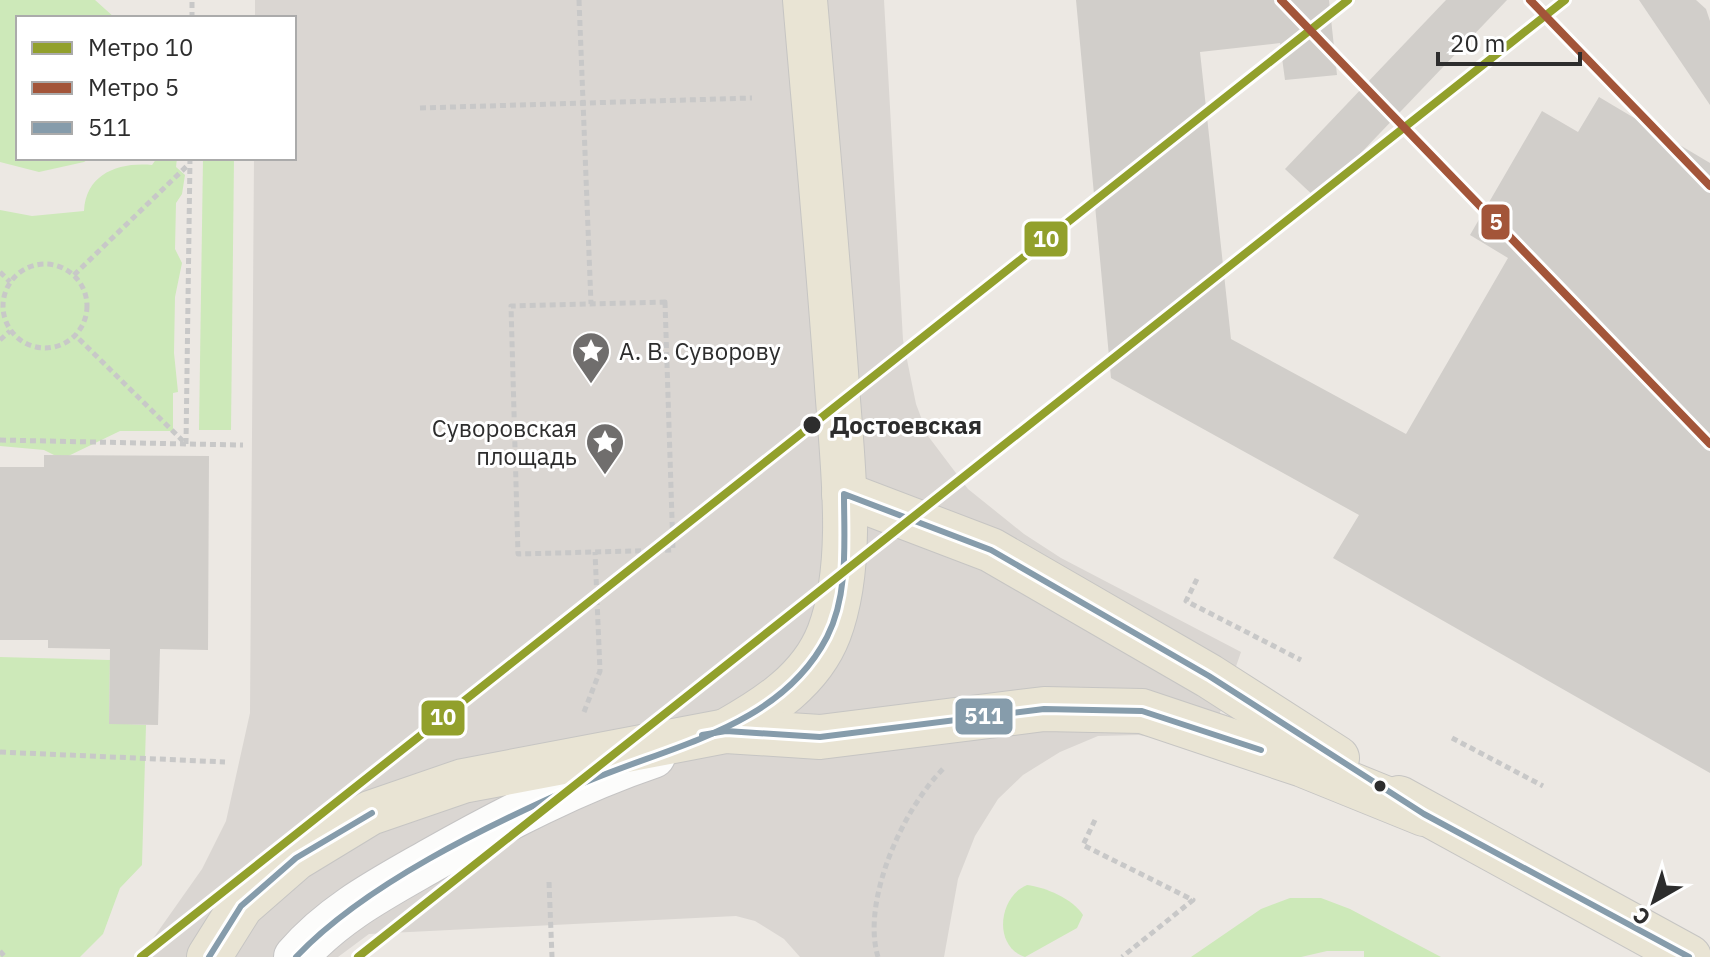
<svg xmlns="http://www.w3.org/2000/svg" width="1710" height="957" font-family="'IBM Plex Sans',sans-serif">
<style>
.green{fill:#cde9b9}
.plaza{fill:#dad6d2}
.building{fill:#d1ceca}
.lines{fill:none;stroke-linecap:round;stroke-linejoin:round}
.minor-casing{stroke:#c5c4c4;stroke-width:46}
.major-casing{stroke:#c6c5c3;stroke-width:46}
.path{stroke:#c8c8c8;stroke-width:5;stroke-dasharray:6 4;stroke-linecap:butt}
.minor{stroke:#fcfcfb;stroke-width:44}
.major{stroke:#e9e4d4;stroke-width:44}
.bus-1-casing{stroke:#fff;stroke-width:12}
.bus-1{stroke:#869cab;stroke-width:6}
.metro-1-casing{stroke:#fff;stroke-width:14}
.metro-2-casing{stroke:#fff;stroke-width:14}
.metro-1{stroke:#92a02c;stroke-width:8}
.metro-2{stroke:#a35539;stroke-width:8}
.stop-dot{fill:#2d2d2d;stroke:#fff;stroke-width:3}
.labels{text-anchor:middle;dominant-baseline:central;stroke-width:6;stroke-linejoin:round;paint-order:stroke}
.poi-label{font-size:24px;fill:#2d2d2d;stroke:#fff;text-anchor:start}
.stop-label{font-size:24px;font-weight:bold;fill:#2d2d2d;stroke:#fff;text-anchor:start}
.line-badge{stroke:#fff;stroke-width:3}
.badge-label{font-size:22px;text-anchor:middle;font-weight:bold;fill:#fff}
</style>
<rect width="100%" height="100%" fill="#ece8e3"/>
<!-- green -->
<g class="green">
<polygon points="0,0 95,0 115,18 18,18 18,158 90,158 84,162 39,172 0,162"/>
<path d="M157 158H177L176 167 185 175 182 194 176 203 175 249 182 263 175 297 174 353 178 392 173 393V431H120L62 459 44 450 0 446V210L32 216 84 211C86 174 118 162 152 165Z"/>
<polygon points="203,158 234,158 231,430 199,430"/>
<polygon points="0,657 110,660 109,723 146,725 142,865 120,888 103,934 80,957 0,957"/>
<path d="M1027 885C1045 887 1073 899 1083 915L1077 928 1025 957C993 947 998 897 1027 885Z"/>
<polygon points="1290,898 1321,898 1350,909 1441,957 1364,957 1364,951 1327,951 1301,957 1191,957 1261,909"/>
</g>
<!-- plaza -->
<polygon class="plaza" points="255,0 884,0 903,340 916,404 928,436 968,489 1024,534 1061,558 1241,652 1206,753 1179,743 1139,735 1098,736 1060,752 1023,775 998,799 975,836 958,879 944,957 800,957 784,939 755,921 736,916 369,934 338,957 140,957 202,869 226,821 250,713 254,158 294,158 294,18 255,18"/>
<!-- building -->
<g class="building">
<polygon points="1076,0 1329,0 1337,75 1285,80 1280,43 1200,52 1231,339 1406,434 1508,258 1470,235 1542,111 1578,132 1599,97 1710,163 1710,773 1333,558 1359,515 1111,378"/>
<polygon points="1446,0 1507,0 1317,199 1285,169"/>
<polygon points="1639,0 1696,0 1706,9 1710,21 1710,105"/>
<polygon points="44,455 209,456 208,650 160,649 158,725 109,724 110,649 48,648 48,640 0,640 0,467 44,467"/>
</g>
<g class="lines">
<!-- minor casing -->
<g class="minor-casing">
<path id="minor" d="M296 957C333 914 381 889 430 861 501 821 576 782 653 756"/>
</g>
<!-- major casing -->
<g class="major-casing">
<g id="major">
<polyline points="844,494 991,550 1209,676 1337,758"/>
<path d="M726 731C767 708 811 680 829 633 856 562 842 461 837 386 828 257 816 129 805 0"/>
<polyline points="1399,798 1689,957"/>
<polyline points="209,957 241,906 296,858 370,813 463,781 726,731 820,737 1044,709 1142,711 1303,765 1424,814"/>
</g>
</g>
<!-- path -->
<g class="path">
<polyline points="579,0 591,304"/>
<polyline points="192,18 192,0"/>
<polyline points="420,108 752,98"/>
<polyline points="190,158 186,444 243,445"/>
<circle cx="45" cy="306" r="42"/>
<polyline points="0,272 10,282"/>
<polyline points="74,275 189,164"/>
<polygon points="665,302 673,550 518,554 511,306"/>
<polyline points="0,340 10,331"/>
<polyline points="0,440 186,444 75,335"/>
<polyline points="1197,579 1186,601 1301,660"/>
<polyline points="584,712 600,671 595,552"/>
<polyline points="1452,738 1543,786"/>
<polyline points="0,752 225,762"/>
<polyline points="1095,820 1083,845 1193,900 1122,957"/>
<polyline points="549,882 552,957"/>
<polyline points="0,951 5,957"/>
<path d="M878 957C861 901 903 809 943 769"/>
</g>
<!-- minor -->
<use href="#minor" class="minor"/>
<!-- major -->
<use href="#major" class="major"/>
<!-- bus-1 casing -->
<g class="bus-1-casing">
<g id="bus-1">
<polyline points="702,735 726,731 820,737 1044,709 1142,711 1261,750"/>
<polyline points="209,957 241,906 296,858 372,813"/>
<path d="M296 957C365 884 487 826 579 785 666 746 779 730 827 637 849 594 844 540 844 494L991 550 1209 676 1424 814 1689 957"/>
</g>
</g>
<!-- bus-1 -->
<use href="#bus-1" class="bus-1"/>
<!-- metro-1 casing -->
<g class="metro-1-casing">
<g id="metro-1">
<polyline points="141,957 1348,0"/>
<polyline points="358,957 1565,0"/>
</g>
</g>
<!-- metro-2 casing -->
<g class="metro-2-casing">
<g id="metro-2">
<polyline points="1281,0 1710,444"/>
<polyline points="1530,0 1710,186"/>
</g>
</g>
<!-- metro-1 -->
<use href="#metro-1" class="metro-1"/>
<!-- metro-2 -->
<use href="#metro-2" class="metro-2"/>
</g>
<!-- icons -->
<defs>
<g id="sight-pin" transform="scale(2)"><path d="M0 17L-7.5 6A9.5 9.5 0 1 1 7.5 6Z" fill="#706e6d" stroke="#fff"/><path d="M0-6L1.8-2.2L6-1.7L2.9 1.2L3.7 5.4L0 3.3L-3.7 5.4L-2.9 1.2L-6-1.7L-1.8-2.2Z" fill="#fff"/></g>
</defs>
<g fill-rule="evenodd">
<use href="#sight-pin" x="591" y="351"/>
<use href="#sight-pin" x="605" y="442"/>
</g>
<!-- markers -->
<g class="stop-dot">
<circle cx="812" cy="425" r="10"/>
<circle cx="1380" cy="786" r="7"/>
</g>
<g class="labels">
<!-- poi labels -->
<g class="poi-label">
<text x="619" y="351">А. В. Суворову</text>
<text x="577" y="428" text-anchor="end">Суворовская<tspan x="577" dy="28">площадь</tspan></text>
</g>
<!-- stop labels -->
<g class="stop-label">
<text x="830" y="425">Достоевская</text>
</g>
</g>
<g class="line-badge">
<rect x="1480" y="203" width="31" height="38" rx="8" fill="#a35539"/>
<rect x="1023" y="220" width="46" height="38" rx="8" fill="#92a02c"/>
<rect x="954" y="697" width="60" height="39" rx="8" fill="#869cab"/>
<rect x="420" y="699" width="46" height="38" rx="8" fill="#92a02c"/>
</g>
<g class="badge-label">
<text x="1496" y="230">5</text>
<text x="1046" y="247">10</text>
<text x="984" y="724">511</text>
<text x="443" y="725">10</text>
</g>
<!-- legend -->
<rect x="16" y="16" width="280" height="144" fill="#ffffff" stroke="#ababab" stroke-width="2"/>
<rect x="32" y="42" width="40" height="12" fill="#92a02c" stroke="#ababab" stroke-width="2"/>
<text x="88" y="56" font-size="24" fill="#2d2d2d">Метро 10</text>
<rect x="32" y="82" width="40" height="12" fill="#a35539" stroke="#ababab" stroke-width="2"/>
<text x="88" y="96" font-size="24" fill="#2d2d2d">Метро 5</text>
<rect x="32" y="122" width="40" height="12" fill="#869cab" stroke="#ababab" stroke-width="2"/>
<text x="88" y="136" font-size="24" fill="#2d2d2d">511</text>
<!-- north arrow -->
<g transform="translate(1654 901) rotate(219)" stroke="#ffffff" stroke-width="6" paint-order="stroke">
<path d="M0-6L14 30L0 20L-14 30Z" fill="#2d2d2d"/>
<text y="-12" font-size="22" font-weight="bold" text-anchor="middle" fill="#2d2d2d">С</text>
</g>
<!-- scale -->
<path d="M1438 52v12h142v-12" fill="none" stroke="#2d2d2d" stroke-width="4"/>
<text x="1450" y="52" font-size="24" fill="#2d2d2d" stroke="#ffffff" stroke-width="6" paint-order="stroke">20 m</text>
</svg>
